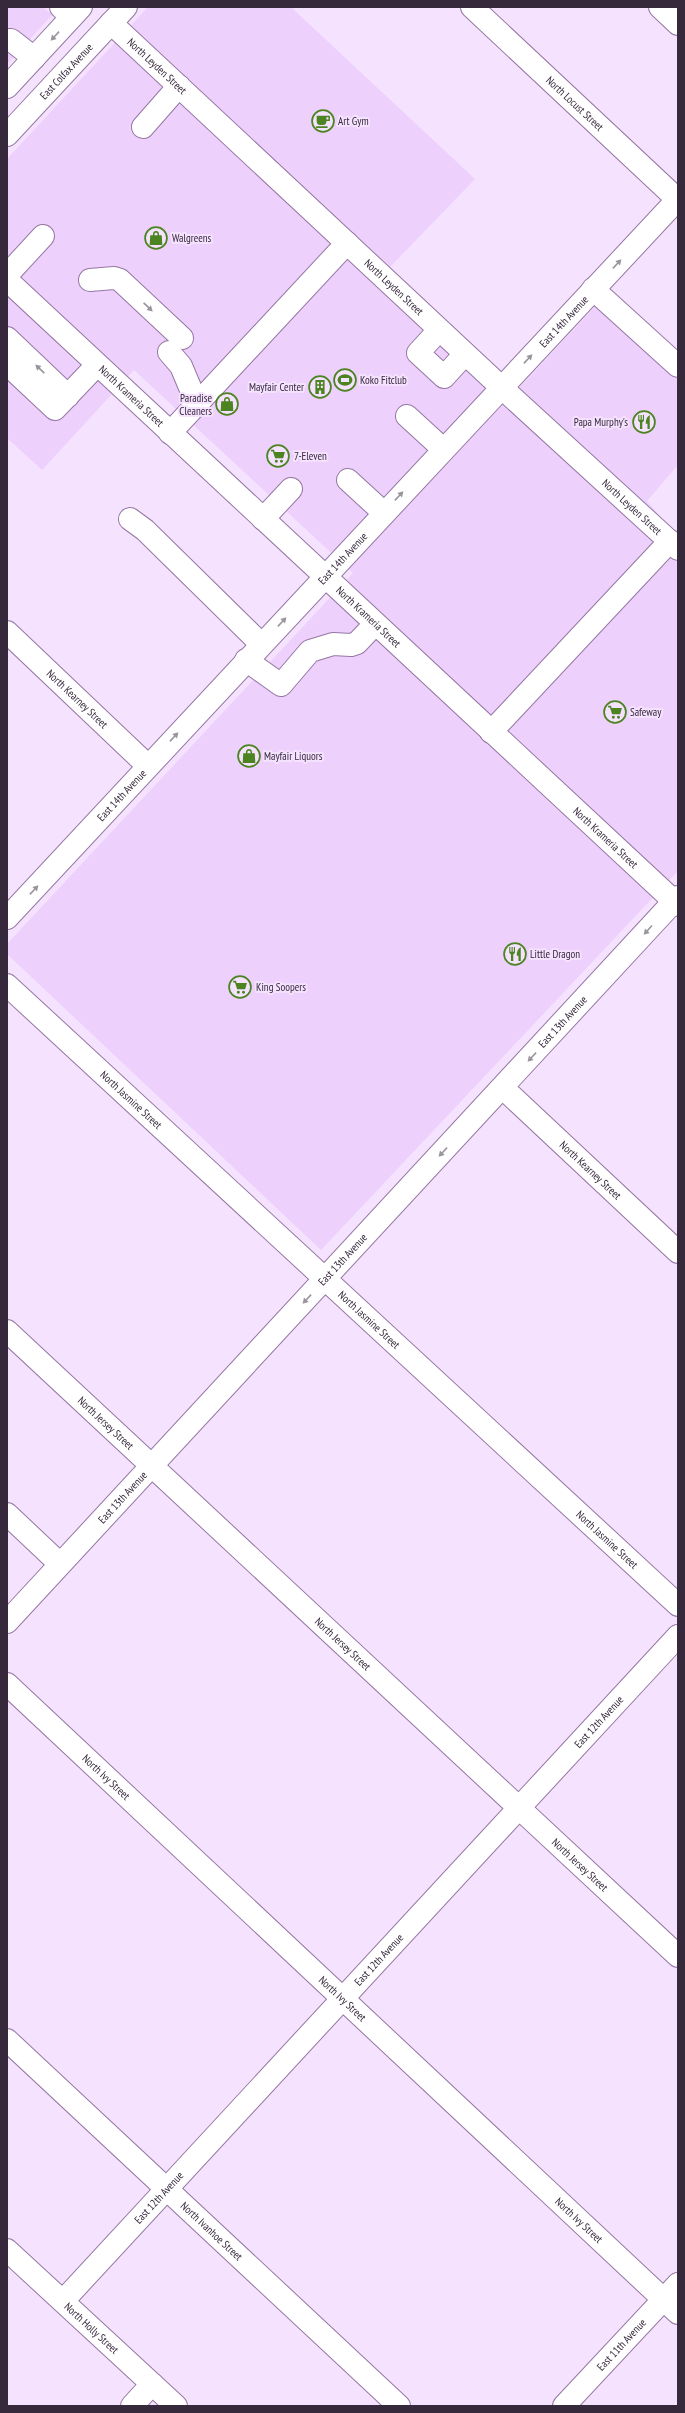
<svg xmlns="http://www.w3.org/2000/svg" width="685" height="2413" font-family="'PT Sans Narrow',sans-serif">
<style>
.built{fill:#eed0fc}
.lines{fill:none;stroke-linecap:round;stroke-linejoin:round}
.minor-casing{stroke:#9577a3;stroke-width:24}
.major-casing{stroke:#9577a3;stroke-width:24}
.minor{stroke:#fff;stroke-width:22}
.major{stroke:#fff;stroke-width:22}
.oneway{fill:#9a949d}
.labels{text-anchor:middle;dominant-baseline:central;stroke-width:4;stroke-linejoin:round;paint-order:stroke}
.street-label{font-size:11px;fill:#36293b;stroke:#f5e2fe}
.poi-label{font-size:11px;fill:#36293b;stroke:#f5e2fe;text-anchor:start}
</style>
<rect width="100%" height="100%" fill="#f5e2fe"/>
<!-- built -->
<g class="built">
<polygon points="7,7 43,7 52,15 7,64"/>
<polygon points="148,7 295,7 293,9 475,179 390,267 519,388 603,298 678,368 678,465 647,501 678,537 678,871 321,1250 7,954 7,944 353,573 134,370 42,470 7,438 7,159"/>
</g>
<g class="lines">
<!-- minor casing -->
<g class="minor-casing">
<g id="minor">
<polyline points="61,7 71,17"/>
<path id="s1" d="M472 7 678 200"/>
<polyline points="660,7 678,24"/>
<path id="s2" d="M111 23 501 387 678 549"/>
<polyline points="7,40 11,40 34,58"/>
<polyline points="143,127 179,86"/>
<polyline points="7,275 43,236"/>
<path id="s3" d="M7 280 678 905"/>
<polyline points="90,280 114,278 120,280 182,338"/>
<polyline points="593,289 678,366"/>
<polyline points="439,330 418,353 444,377 465,354"/>
<polyline points="7,338 68,396"/>
<polyline points="169,352 181,366 197,404"/>
<polyline points="7,364 55,409 97,365"/>
<polyline points="407,416 443,449"/>
<polyline points="170,433 347,243"/>
<polyline points="348,480 384,513"/>
<polyline points="130,519 145,530 261,644"/>
<polyline points="263,519 291,489"/>
<path id="s4" d="M7 632 148 766"/>
<polyline points="246,660 281,685 310,651 333,644 351,645 357,643 375,624"/>
<polyline points="491,732 670,541"/>
<path id="s5" d="M7 985 678 1605"/>
<path id="s6" d="M503 1088 678 1252"/>
<path id="s7" d="M7 1331 678 1956"/>
<polyline points="7,1514 60,1564"/>
<path id="s8" d="M7 1684 678 2313"/>
<path id="s9" d="M7 2040 399 2406"/>
<path id="s10" d="M7 2250 176 2406"/>
<path id="s11" d="M63 2301 678 1636"/>
<polyline points="132,2406 152,2384"/>
<path id="s12" d="M564 2406 678 2284"/>
</g>
</g>
<!-- major casing -->
<g class="major-casing">
<g id="major">
<polyline points="7,87 81,7"/>
<path id="s13" d="M7 135 126 7"/>
<path id="s14" d="M7 918 678 199"/>
<path id="s15" d="M7 1622 678 897"/>
</g>
</g>
<!-- minor -->
<use href="#minor" class="minor"/>
<!-- major -->
<use href="#major" class="major"/>
</g>
<!-- one-way arrows -->
<defs><path id="oneway-solid" d="M-6-.8H1V-3.2L6.5 0L1 3.2V.8H-6Z"/></defs>
<g class="oneway">
<use href="#oneway-solid" transform="translate(55 36) rotate(133)"/>
<use href="#oneway-solid" transform="translate(617 264) rotate(-47)"/>
<use href="#oneway-solid" transform="translate(148 307) rotate(43)"/>
<use href="#oneway-solid" transform="translate(528 359) rotate(-47)"/>
<use href="#oneway-solid" transform="translate(40 369) rotate(-137)"/>
<use href="#oneway-solid" transform="translate(399 496) rotate(-47)"/>
<use href="#oneway-solid" transform="translate(282 622) rotate(-47)"/>
<use href="#oneway-solid" transform="translate(174 737) rotate(-47)"/>
<use href="#oneway-solid" transform="translate(34 890) rotate(-47)"/>
<use href="#oneway-solid" transform="translate(648 930) rotate(132)"/>
<use href="#oneway-solid" transform="translate(532 1057) rotate(133)"/>
<use href="#oneway-solid" transform="translate(443 1152) rotate(133)"/>
<use href="#oneway-solid" transform="translate(307 1299) rotate(133)"/>
</g>
<!-- icons -->
<defs>
<g id="cafe-ring" transform="scale(1.15)"><circle r="9.5" fill="#f5e2fe" stroke="#4b8420" stroke-width="1.5"/><path d="M-5.5-4.5H6V0H3Q3 3.5 0 3.5H-2.5Q-5.5 3.5-5.5 0ZM3-3.2v2h1.7v-2ZM-6 4.5H4V6H-6Z" fill="#4b8420"/></g>
<g id="shop-ring" transform="scale(1.15)"><circle r="9.5" fill="#f5e2fe" stroke="#4b8420" stroke-width="1.5"/><path d="M-5-2.5h2.3a2.7 3.5 0 0 1 5.4 0H5L5.5 6h-11ZM-1.5-2.5h3a1.5 2.3 0 0 0-3 0Z" fill="#4b8420"/></g>
<g id="stadium-ring" transform="scale(1.15)"><circle r="9.5" fill="#f5e2fe" stroke="#4b8420" stroke-width="1.5"/><path d="M0-5a6.5 5 0 1 0 0 10a6.5 5 0 1 0 0-10ZM-3.5-1.8h7v3.6h-7Z" fill="#4b8420"/></g>
<g id="building-ring" transform="scale(1.15)"><circle r="9.5" fill="#f5e2fe" stroke="#4b8420" stroke-width="1.5"/><path d="M-4-6H4V6H1V3H-1V6H-4ZM-2.5-4.3h1.7v1.8h-1.7ZM.8-4.3h1.7v1.8H.8ZM-2.5-1h1.7V.8h-1.7ZM.8-1h1.7V.8H.8Z" fill="#4b8420"/></g>
<g id="restaurant-ring" transform="scale(1.15)"><circle r="9.5" fill="#f5e2fe" stroke="#4b8420" stroke-width="1.5"/><path d="M-5-6h1v4h1v-4h1v4h1v-4h1v5L-1.5 .5V6h-2V.5L-5-1ZM5-6V6H3V1.5H1.5Q1.5-4 5-6Z" fill="#4b8420"/></g>
<g id="supermarket-ring" transform="scale(1.15)"><circle r="9.5" fill="#f5e2fe" stroke="#4b8420" stroke-width="1.5"/><path d="M-6-5.5h2.5l.6 2H6L4.5 2H-2.5L-4.4-4H-6ZM-1.5 3.2a1.3 1.3 0 1 0 .1 0ZM3 3.2a1.3 1.3 0 1 0 .1 0Z" fill="#4b8420"/></g>
</defs>
<g fill-rule="evenodd">
<use href="#cafe-ring" x="323" y="121"/>
<use href="#shop-ring" x="156" y="238"/>
<use href="#stadium-ring" x="345" y="380"/>
<use href="#building-ring" x="320" y="387"/>
<use href="#shop-ring" x="227" y="404"/>
<use href="#restaurant-ring" x="644" y="422"/>
<use href="#supermarket-ring" x="278" y="456"/>
<use href="#supermarket-ring" x="615" y="712"/>
<use href="#shop-ring" x="249" y="756"/>
<use href="#restaurant-ring" x="515" y="954"/>
<use href="#supermarket-ring" x="240" y="987"/>
</g>
<g class="labels">
<!-- street labels -->
<g class="street-label">
<text stroke="none"><textPath href="#s2" startOffset="63">North Leyden Street</textPath></text>
<text stroke="none"><textPath href="#s13" startOffset="87">East Colfax Avenue</textPath></text>
<text stroke="none"><textPath href="#s1" startOffset="141">North Locust Street</textPath></text>
<text stroke="none"><textPath href="#s2" startOffset="387">North Leyden Street</textPath></text>
<text stroke="none"><textPath href="#s14" startOffset="816">East 14th Avenue</textPath></text>
<text stroke="none"><textPath href="#s3" startOffset="170">North Krameria Street</textPath></text>
<text stroke="none"><textPath href="#s2" startOffset="711">North Leyden Street</textPath></text>
<text stroke="none"><textPath href="#s14" startOffset="492">East 14th Avenue</textPath></text>
<text stroke="none"><textPath href="#s3" startOffset="494">North Krameria Street</textPath></text>
<text stroke="none"><textPath href="#s4" startOffset="97">North Kearney Street</textPath></text>
<text stroke="none"><textPath href="#s14" startOffset="168">East 14th Avenue</textPath></text>
<text stroke="none"><textPath href="#s3" startOffset="818">North Krameria Street</textPath></text>
<text stroke="none"><textPath href="#s15" startOffset="818">East 13th Avenue</textPath></text>
<text stroke="none"><textPath href="#s5" startOffset="169">North Jasmine Street</textPath></text>
<text stroke="none"><textPath href="#s6" startOffset="120">North Kearney Street</textPath></text>
<text stroke="none"><textPath href="#s15" startOffset="494">East 13th Avenue</textPath></text>
<text stroke="none"><textPath href="#s5" startOffset="493">North Jasmine Street</textPath></text>
<text stroke="none"><textPath href="#s7" startOffset="135">North Jersey Street</textPath></text>
<text stroke="none"><textPath href="#s15" startOffset="170">East 13th Avenue</textPath></text>
<text stroke="none"><textPath href="#s5" startOffset="817">North Jasmine Street</textPath></text>
<text stroke="none"><textPath href="#s7" startOffset="459">North Jersey Street</textPath></text>
<text stroke="none"><textPath href="#s11" startOffset="789">East 12th Avenue</textPath></text>
<text stroke="none"><textPath href="#s8" startOffset="136">North Ivy Street</textPath></text>
<text stroke="none"><textPath href="#s7" startOffset="783">North Jersey Street</textPath></text>
<text stroke="none"><textPath href="#s11" startOffset="465">East 12th Avenue</textPath></text>
<text stroke="none"><textPath href="#s8" startOffset="460">North Ivy Street</textPath></text>
<text stroke="none"><textPath href="#s11" startOffset="141">East 12th Avenue</textPath></text>
<text stroke="none"><textPath href="#s8" startOffset="784">North Ivy Street</textPath></text>
<text stroke="none"><textPath href="#s9" startOffset="280">North Ivanhoe Street</textPath></text>
<text stroke="none"><textPath href="#s10" startOffset="115">North Holly Street</textPath></text>
<text stroke="none"><textPath href="#s12" startOffset="84">East 11th Avenue</textPath></text>
</g>
<!-- poi labels -->
<g class="poi-label">
<text x="338" y="121">Art Gym</text>
<text x="172" y="238">Walgreens</text>
<text x="360" y="380">Koko Fitclub</text>
<text x="304" y="387" text-anchor="end">Mayfair Center</text>
<text x="212" y="398" text-anchor="end">Paradise<tspan x="212" dy="13">Cleaners</tspan></text>
<text x="628" y="422" text-anchor="end">Papa Murphy's</text>
<text x="294" y="456">7-Eleven</text>
<text x="630" y="712">Safeway</text>
<text x="264" y="756">Mayfair Liquors</text>
<text x="530" y="954">Little Dragon</text>
<text x="256" y="987">King Soopers</text>
</g>
</g>
<!-- border -->
<rect width="685" height="2413" fill="none" stroke="#36293b" stroke-width="16"/>
</svg>
